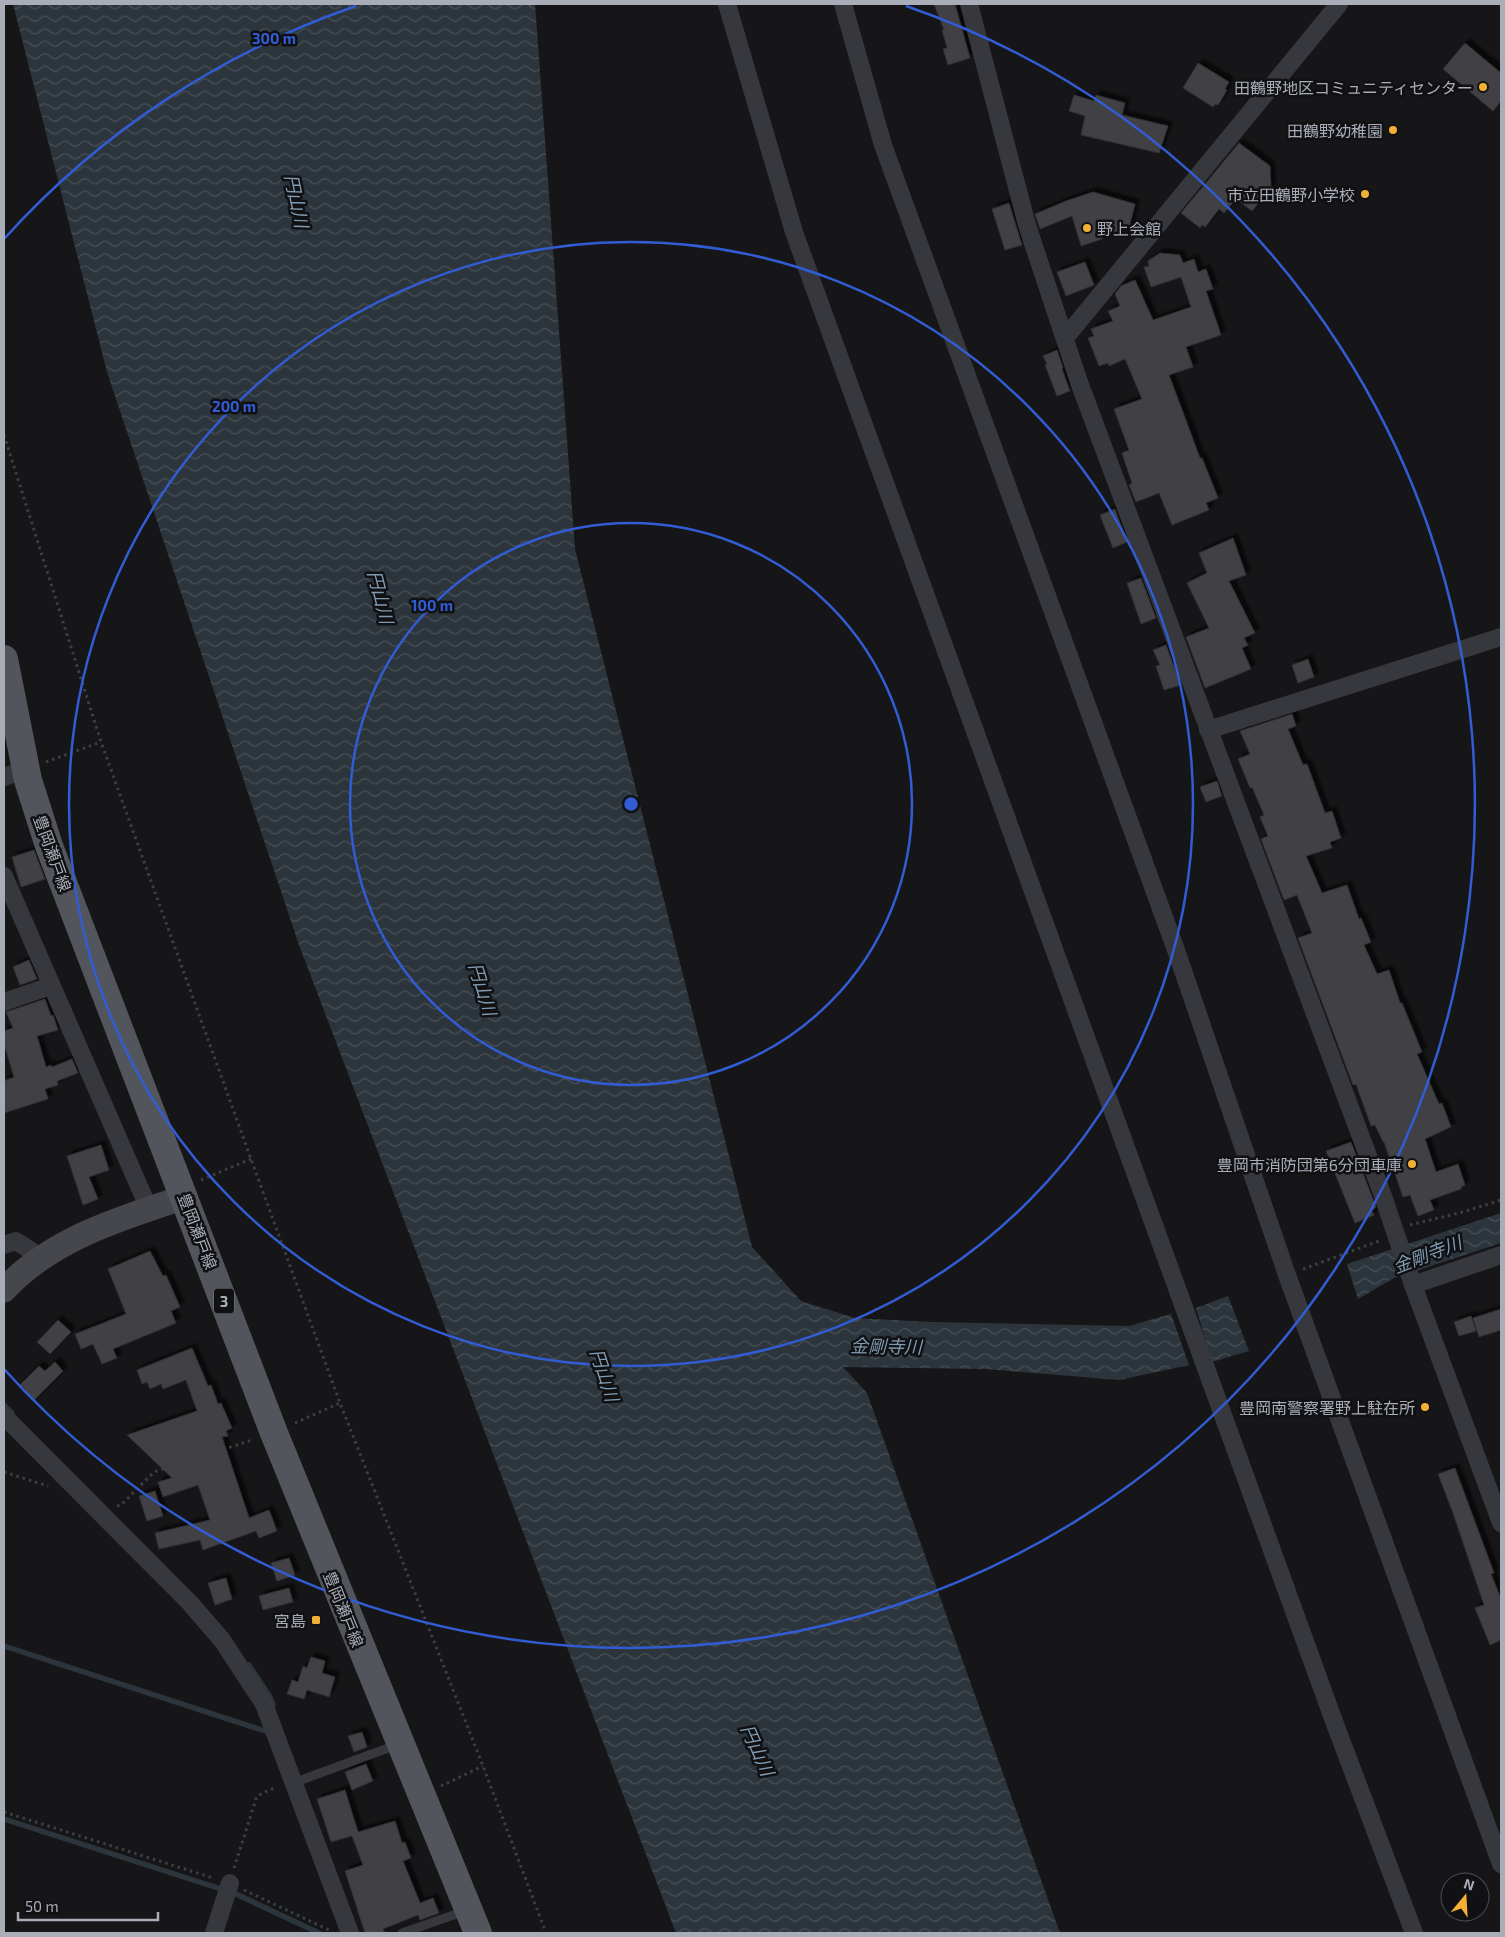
<svg xmlns="http://www.w3.org/2000/svg" width="1505" height="1937" font-family="'Exo 2','Noto Sans JP',sans-serif">
<style>
.water{fill:url(#water-waves)}
.lines{fill:none;stroke-linecap:round;stroke-linejoin:round}
.stream{stroke:#2c353c;stroke-width:5.5}
.building{fill:#404145;stroke:#303034;filter:url(#shadow)}
.path{stroke:#3d3f44;stroke-width:3;stroke-dasharray:2.5 4;stroke-linecap:butt}
.lane{stroke:#37383d;stroke-width:9}
.street{stroke:#37383d;stroke-width:18}
.secondary{stroke:#45474d;stroke-width:25}
.primary{stroke:#53555c;stroke-width:28}
.ring{fill:none;stroke:#325cd3;stroke-width:2.5}
.poi-dot{fill:#f2b134;stroke:#111113;stroke-width:2}
.labels{text-anchor:middle;dominant-baseline:central;stroke-width:5;stroke-linejoin:round;paint-order:stroke}
.shield{fill:#111113;stroke:#7b7e86;stroke-width:1}
.shield-label{font-size:15px;font-weight:bold;fill:#a8adb8}
.poi-label{font-size:16px;fill:#a8adb8;stroke:#111113;text-anchor:end}
.street-label{font-size:16px;fill:#a8adb8;stroke:#111113}
.water-label{font-size:18px;font-style:italic;fill:#7f9bb3;stroke:#111113}
.centre{fill:#325cd3;stroke:#111113;stroke-width:2.5}
.ring-label{font-size:15px;text-anchor:middle;font-weight:bold;fill:#325cd3;stroke:#111113;stroke-width:5;stroke-linejoin:round;paint-order:stroke}
</style>
<defs>
<pattern id="water-waves" width="16" height="10" patternUnits="userSpaceOnUse" patternTransform="scale(1.25)"><rect width="16" height="10" fill="#2c353c"/><path d="M0 5q4-4 8 0t8 0" fill="none" stroke="#485056"/></pattern>
<filter id="shadow"><feDropShadow dx="4.5" dy="-4.5" stdDeviation="1" flood-color="#0009"/></filter>
</defs>
<rect width="100%" height="100%" fill="#161618"/>
<!-- water -->
<g class="water">
<polygon points="13,4 535,4 575,549 752,1247 801,1301 855,1318 930,1322 1129,1326 1171,1314 1189,1365 1119,1380 986,1369 843,1367 867,1393 1060,1933 676,1933 299,945 107,372"/>
<polygon points="1501,1213 1501,1243 1394,1278 1358,1299 1347,1264"/>
<polygon points="1228,1296 1249,1351 1212,1362 1196,1308"/>
</g>
<g class="lines">
<!-- stream -->
<g class="stream">
<polyline points="4,1405 12,1413"/>
<polyline points="4,1646 268,1732"/>
<polyline points="249,1665 270,1697 273,1704"/>
<polyline points="4,1819 221,1889"/>
<polyline points="236,1894 319,1933"/>
</g>
</g>
<!-- building -->
<g class="building">
<polygon points="934,4 955,4 970,58 948,65 943,49 947,48 942,30 944,30"/>
<polygon points="1465,43 1501,73 1501,101 1493,111 1443,69"/>
<polygon points="1198,63 1229,82 1225,89 1227,90 1218,105 1215,104 1213,107 1183,88"/>
<polygon points="1074,95 1094,101 1096,95 1125,103 1122,115 1168,126 1159,153 1081,135 1085,116 1069,111"/>
<polygon points="1239,143 1270,166 1271,188 1252,211 1236,199 1224,213 1219,209 1205,227 1202,225 1200,228 1181,213"/>
<polygon points="1093,192 1135,204 1129,228 1101,237 1102,239 1081,246 1072,216 1040,229 1035,214 1066,201"/>
<polygon points="1009,203 1022,245 1005,250 992,209"/>
<polygon points="1160,253 1180,255 1183,263 1194,259 1198,272 1206,269 1213,289 1206,291 1221,335 1186,347 1193,367 1169,375 1200,458 1202,458 1218,498 1206,503 1209,510 1172,525 1159,493 1136,502 1129,485 1132,483 1122,453 1129,450 1114,409 1142,399 1125,359 1109,366 1108,363 1099,366 1088,338 1094,336 1091,329 1113,321 1108,311 1120,306 1115,294 1121,286 1135,280 1153,320 1191,307 1181,277 1151,287 1144,267 1149,266 1148,261"/>
<polygon points="1085,262 1094,285 1066,296 1057,272"/>
<polygon points="1057,350 1063,368 1062,369 1070,391 1057,396 1045,365 1047,364 1043,356"/>
<polygon points="1115,509 1127,542 1113,548 1100,515"/>
<polygon points="1233,538 1246,575 1229,581 1255,633 1244,638 1248,645 1242,648 1251,669 1205,688 1186,637 1209,628 1187,583 1207,573 1199,553"/>
<polygon points="1141,578 1156,618 1141,624 1127,583"/>
<polygon points="1166,645 1181,685 1164,690 1156,666 1160,665 1153,650"/>
<polygon points="1308,659 1314,677 1298,683 1292,665"/>
<polygon points="1292,714 1296,726 1288,729 1303,765 1307,764 1325,813 1332,811 1341,838 1330,842 1332,848 1306,856 1322,893 1347,885 1359,919 1361,918 1371,942 1364,945 1377,974 1389,970 1400,1003 1402,1003 1422,1052 1417,1054 1439,1104 1442,1103 1451,1127 1425,1139 1436,1172 1458,1164 1465,1185 1461,1187 1461,1189 1430,1200 1434,1210 1418,1216 1410,1195 1403,1197 1384,1142 1383,1142 1375,1125 1371,1126 1356,1084 1353,1085 1298,938 1312,933 1297,895 1284,900 1261,839 1268,836 1260,817 1264,815 1252,787 1250,788 1238,759 1250,754 1240,731"/>
<polygon points="1217,781 1222,796 1206,802 1200,787"/>
<polygon points="34,850 45,879 21,887 12,857"/>
<polygon points="29,960 37,979 20,985 13,967"/>
<polygon points="45,999 51,1016 53,1015 58,1030 37,1036 46,1067 51,1065 52,1067 72,1059 78,1073 57,1081 58,1085 45,1089 48,1099 4,1113 4,1081 14,1077 4,1044 4,1031 13,1028 6,1012"/>
<polygon points="1351,1142 1376,1207 1372,1211 1374,1215 1355,1223 1326,1151"/>
<polygon points="101,1145 109,1170 89,1177 98,1199 83,1205 67,1156"/>
<polygon points="150,1251 163,1276 166,1275 180,1307 171,1311 176,1323 113,1349 117,1358 102,1364 93,1344 81,1349 75,1334 126,1314 108,1269"/>
<polygon points="1501,1309 1501,1330 1479,1337 1473,1318"/>
<polygon points="1471,1316 1476,1331 1459,1336 1454,1322"/>
<polygon points="58,1320 71,1332 50,1354 37,1342"/>
<polygon points="192,1348 208,1386 211,1385 218,1404 221,1403 232,1428 226,1431 228,1436 222,1437 249,1518 269,1510 277,1531 259,1538 256,1531 203,1550 200,1540 159,1549 155,1533 210,1520 198,1485 163,1497 158,1482 172,1478 127,1435 197,1411 186,1380 163,1389 161,1384 150,1389 147,1382 142,1384 137,1370"/>
<polygon points="55,1362 63,1371 33,1401 23,1391 25,1389 20,1385 39,1366 45,1371"/>
<polygon points="1455,1468 1494,1573 1491,1574 1501,1599 1501,1640 1490,1645 1475,1608 1484,1605 1453,1513 1438,1474"/>
<polygon points="155,1491 163,1516 147,1521 139,1496"/>
<polygon points="289,1558 295,1575 277,1581 271,1563"/>
<polygon points="226,1578 232,1599 215,1605 208,1583"/>
<polygon points="289,1588 293,1602 263,1610 259,1596"/>
<polygon points="311,1657 325,1661 322,1673 335,1677 329,1697 307,1690 304,1699 287,1694 292,1680 298,1682 303,1666 307,1668"/>
<polygon points="362,1732 367,1747 354,1752 348,1736"/>
<polygon points="366,1764 373,1781 352,1790 345,1772"/>
<polygon points="345,1790 358,1832 395,1821 402,1843 405,1842 411,1858 403,1861 420,1903 433,1898 439,1913 420,1920 418,1915 383,1929 385,1933 365,1933 345,1871 363,1865 352,1836 331,1842 317,1799"/>
</g>
<g class="lines">
<!-- path -->
<g class="path">
<polyline points="4,435 101,742 251,1159 340,1403 483,1766 546,1933"/>
<polyline points="46,762 101,742"/>
<polyline points="201,1180 251,1159"/>
<polyline points="1410,1225 1463,1212 1501,1200"/>
<polyline points="1303,1269 1379,1241"/>
<polyline points="295,1423 340,1403"/>
<polyline points="4,1472 48,1486"/>
<polyline points="117,1506 121,1505 154,1472 252,1440"/>
<polyline points="441,1786 483,1766"/>
<polyline points="4,1812 213,1878"/>
<polyline points="234,1868 257,1796 276,1787"/>
<polyline points="244,1890 329,1930"/>
</g>
<!-- lane -->
<g class="lane">
<polyline points="293,1783 399,1744"/>
<polyline points="402,1933 465,1911"/>
</g>
<!-- street -->
<g class="street">
<polyline points="727,4 794,232 1335,1724 1414,1933"/>
<polyline points="843,4 883,145 1176,950 1287,1275 1501,1864"/>
<polyline points="969,4 1027,225 1079,382 1383,1196 1413,1285 1501,1523"/>
<polyline points="1065,338 1339,4"/>
<polyline points="1208,730 1501,637"/>
<polyline points="4,777 26,769"/>
<polyline points="4,876 149,1209"/>
<polyline points="4,1002 51,986"/>
<polyline points="4,1245 16,1241 42,1258"/>
<polyline points="1413,1285 1501,1255"/>
<polyline points="4,1416 190,1603 222,1640 264,1704 350,1933"/>
<polyline points="214,1933 230,1883"/>
</g>
<!-- secondary -->
<path class="secondary" d="M4 1290C51 1239 121 1218 185 1197"/>
<!-- primary -->
<polyline class="primary" points="4,659 28,780 49,846 274,1433 478,1933"/>
</g>
<!-- distance rings -->
<g class="ring">
<circle cx="631" cy="804" r="281"/>
<circle cx="631" cy="804" r="562"/>
<path d="M4 239A844 844 0 0 1 356 6M906 6A844 844 0 1 1 4 1369"/>
</g>
<!-- markers -->
<g class="poi-dot">
<circle cx="1483" cy="87" r="5"/>
<circle cx="1393" cy="130" r="5"/>
<circle cx="1365" cy="194" r="5"/>
<circle cx="1087" cy="228" r="5"/>
<circle cx="1412" cy="1164" r="5"/>
<circle cx="1425" cy="1407" r="5"/>
<rect x="311" y="1615" width="10" height="10" rx="2.5"/>
</g>
<g class="labels">
<!-- shield labels -->
<rect class="shield" x="214" y="1288.5" width="20" height="25" rx="4"/>
<g class="shield-label">
<text x="224" y="1301">3</text>
</g>
<!-- poi labels -->
<g class="poi-label">
<text x="1473" y="87">田鶴野地区コミュニティセンター</text>
<text x="1383" y="130">田鶴野幼稚園</text>
<text x="1355" y="194">市立田鶴野小学校</text>
<text x="1097" y="228" text-anchor="start">野上会館</text>
<text x="1402" y="1164">豊岡市消防団第6分団車庫</text>
<text x="1415" y="1407">豊岡南警察署野上駐在所</text>
<text x="306" y="1620">宮島</text>
</g>
<!-- street labels -->
<g class="street-label">
<text transform="translate(53 853) rotate(70)">豊岡瀬戸線</text>
<text transform="translate(198 1231) rotate(69)">豊岡瀬戸線</text>
<text transform="translate(344 1609) rotate(68)">豊岡瀬戸線</text>
</g>
<!-- water labels -->
<g class="water-label">
<text transform="translate(297 201) rotate(78)">円山川</text>
<text transform="translate(381 597) rotate(76)">円山川</text>
<text transform="translate(483 989) rotate(73)">円山川</text>
<text transform="translate(1427 1254) rotate(-21)">金剛寺川</text>
<text transform="translate(886 1346) rotate(1)">金剛寺川</text>
<text transform="translate(605 1375) rotate(72)">円山川</text>
<text transform="translate(758 1750) rotate(66)">円山川</text>
</g>
</g>
<circle cx="631" cy="804" r="8" class="centre"/>
<g class="ring-label">
<text x="274" y="44">300 m</text>
<text x="234" y="412">200 m</text>
<text x="432" y="611">100 m</text>
</g>
<!-- border -->
<rect width="1505" height="1937" fill="none" stroke="#a8adb8" stroke-width="10"/>
<!-- north arrow -->
<g transform="translate(1465 1897) rotate(18)"><circle r="24" fill="#111113" stroke="#4d4f55"/>
<path d="M0-4L9 19L0 12L-9 19Z" fill="#f2b134"/>
<text y="-8" font-size="14" font-weight="bold" text-anchor="middle" fill="#a8adb8">N</text>
</g>
<!-- scale -->
<path d="M18 1912v8h140v-8" fill="none" stroke="#a8adb8" stroke-width="2.5"/>
<text x="25" y="1912" font-size="15" fill="#a8adb8" stroke="#111113" stroke-width="4" paint-order="stroke">50 m</text>
</svg>
